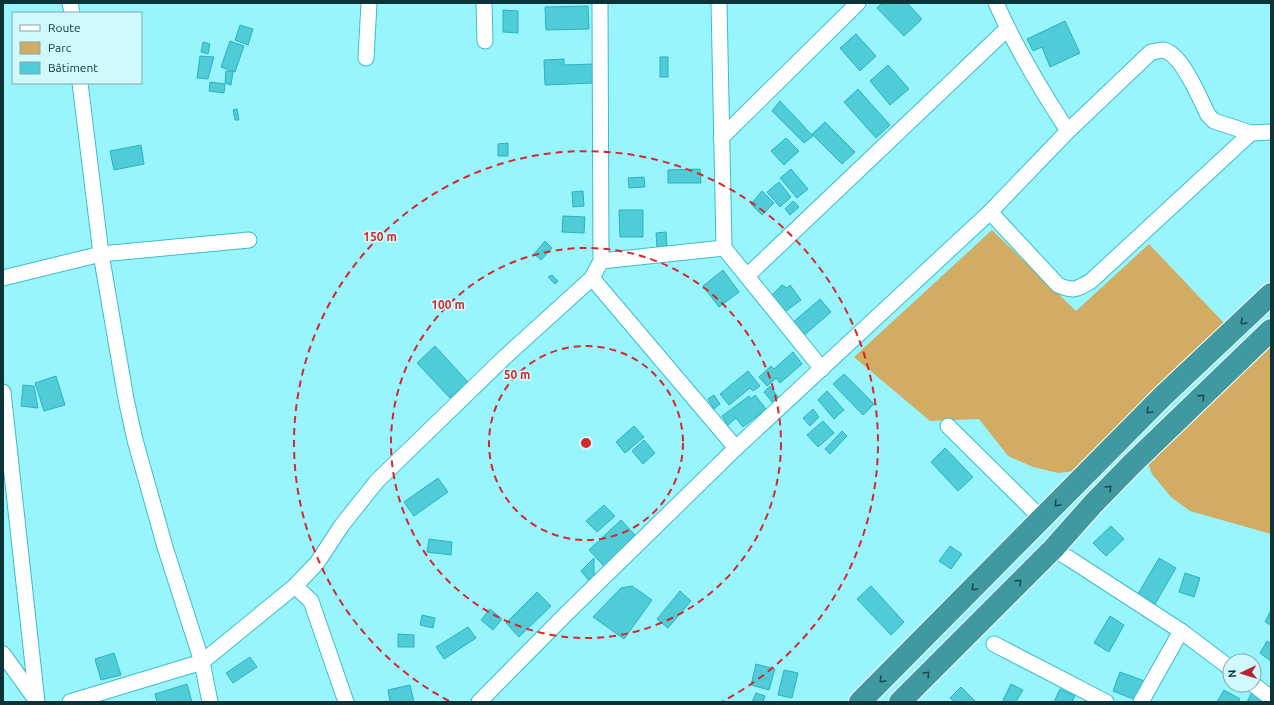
<svg xmlns="http://www.w3.org/2000/svg" width="1274" height="705" font-family="Ubuntu,sans-serif">
<style>
.green{fill:#d1ac62}
.building{fill:#4fccd7;stroke:#2cb2bd}
.lines{fill:none;stroke-linecap:round;stroke-linejoin:round}
.street-casing{stroke:#3dbdc8;stroke-width:17}
.highway-casing{stroke:#fff;stroke-width:24}
.street{stroke:#fff;stroke-width:15}
.highway{stroke:#4098a0;stroke-width:22}
.oneway{stroke:#194d52}
.ring{fill:none;stroke:#d62828;stroke-width:2;stroke-dasharray:7 5}
.centre{fill:#d62828;stroke:#cff9fd;stroke-width:2}
.ring-label{font-size:12px;text-anchor:middle;font-weight:bold;fill:#d62828;stroke:#cff9fd;stroke-width:3.5;stroke-linejoin:round;paint-order:stroke}
</style>
<rect width="100%" height="100%" fill="#99f5fd"/>
<!-- green -->
<g class="green">
<polygon points="992,230 1076,311 1149,244 1224,323 1075,471 1058,473 1033,467 1008,456 979,419 930,421 854,357"/>
<polygon points="1257,335 1271,348 1271,534 1190,511 1171,497 1152,474 1143,451"/>
</g>
<!-- building -->
<g class="building">
<polygon points="882,3 907,3 922,19 904,36 877,8"/>
<polygon points="588,6 589,29 546,30 545,7"/>
<polygon points="503,10 518,11 518,33 503,32"/>
<polygon points="1065,21 1080,53 1050,67 1042,47 1033,51 1027,39"/>
<polygon points="240,25 253,29 248,45 235,40"/>
<polygon points="856,34 876,56 860,71 840,48"/>
<polygon points="230,41 244,46 235,72 221,67"/>
<polygon points="203,42 210,44 208,54 201,52"/>
<polygon points="200,56 214,57 208,79 197,78"/>
<rect x="660" y="57" width="8" height="20"/>
<polygon points="564,59 564,65 593,64 594,83 545,85 544,60"/>
<polygon points="888,65 909,89 890,105 870,81"/>
<polygon points="226,71 233,72 231,85 225,83"/>
<polygon points="210,82 225,84 224,93 209,91"/>
<polygon points="858,89 890,125 876,138 844,102"/>
<polygon points="780,101 813,136 804,143 772,111"/>
<polygon points="237,109 239,120 235,120 233,110"/>
<polygon points="825,122 855,152 842,164 812,134"/>
<polygon points="786,138 799,151 784,165 771,151"/>
<polygon points="508,143 508,156 498,156 498,144"/>
<polygon points="141,145 144,164 114,170 110,151"/>
<polygon points="700,169 701,183 668,183 668,170"/>
<polygon points="791,169 808,189 797,198 780,178"/>
<polygon points="644,177 645,187 629,188 628,178"/>
<polygon points="779,182 791,197 780,207 767,192"/>
<polygon points="583,191 584,206 573,207 572,192"/>
<polygon points="762,191 774,203 762,215 751,204"/>
<polygon points="793,201 799,207 790,215 785,209"/>
<polygon points="619,210 643,210 643,237 620,237"/>
<polygon points="563,216 585,217 584,233 562,232"/>
<polygon points="666,232 667,247 657,247 656,233"/>
<polygon points="545,241 552,248 541,260 534,254"/>
<polygon points="723,270 739,292 719,307 703,286"/>
<polygon points="552,275 558,281 555,284 548,277"/>
<polygon points="782,285 787,288 790,285 801,300 782,314 770,297"/>
<polygon points="820,299 831,312 802,337 791,324"/>
<polygon points="435,346 468,382 450,398 417,363"/>
<polygon points="793,352 802,364 780,383 776,378 767,386 759,377 771,366 774,369"/>
<polygon points="748,371 760,386 753,391 750,388 729,405 720,394"/>
<polygon points="844,374 874,404 863,415 833,384"/>
<polygon points="56,376 65,405 44,411 35,383"/>
<polygon points="23,385 34,386 38,408 21,406"/>
<polygon points="770,386 778,397 772,402 764,392"/>
<polygon points="827,391 844,410 834,419 818,400"/>
<polygon points="714,395 720,404 714,409 708,399"/>
<polygon points="755,395 766,409 743,427 736,418 728,425 722,416 749,396 751,399"/>
<polygon points="813,409 819,417 810,426 803,418"/>
<polygon points="823,421 834,433 818,447 807,435"/>
<polygon points="634,426 644,437 625,453 616,442"/>
<polygon points="842,431 847,436 830,454 825,449"/>
<polygon points="644,440 655,453 643,464 632,451"/>
<polygon points="945,448 973,477 958,491 931,462"/>
<polygon points="438,478 448,492 414,516 404,502"/>
<polygon points="604,505 615,516 597,532 586,521"/>
<polygon points="621,520 635,535 604,566 589,550"/>
<polygon points="1111,526 1124,539 1106,556 1093,543"/>
<polygon points="429,539 452,542 451,555 427,552"/>
<polygon points="950,546 962,554 951,569 939,561"/>
<polygon points="594,558 594,587 581,571"/>
<polygon points="1159,558 1176,568 1155,604 1138,594"/>
<polygon points="1185,573 1200,578 1194,597 1179,592"/>
<polygon points="632,586 652,600 624,639 593,617 621,588"/>
<polygon points="871,586 904,622 891,635 857,599"/>
<polygon points="680,591 691,601 668,628 657,619"/>
<polygon points="537,592 551,606 519,637 506,623"/>
<polygon points="490,609 502,619 493,630 481,620"/>
<polygon points="1271,610 1271,625 1265,622"/>
<polygon points="422,615 435,618 433,628 420,625"/>
<polygon points="1110,616 1124,625 1109,652 1094,643"/>
<polygon points="468,627 476,638 444,659 436,647"/>
<polygon points="398,634 414,635 414,647 398,647"/>
<polygon points="1267,641 1271,644 1271,661 1260,653"/>
<polygon points="114,653 121,675 101,680 95,659"/>
<polygon points="250,657 257,667 233,683 226,673"/>
<polygon points="756,664 775,669 769,690 751,685"/>
<polygon points="784,670 798,673 792,698 778,695"/>
<polygon points="1120,672 1150,683 1141,702 1113,691"/>
<polygon points="187,684 192,702 157,702 155,694"/>
<polygon points="1011,684 1023,690 1016,702 1007,702 1003,700"/>
<polygon points="410,685 414,702 390,702 388,690"/>
<polygon points="961,687 975,701 974,702 954,702 950,698"/>
<polygon points="1060,689 1075,696 1072,702 1054,702"/>
<polygon points="1224,690 1240,699 1238,702 1217,702"/>
<polygon points="1253,690 1268,702 1247,702"/>
<polygon points="756,693 765,696 763,702 752,702"/>
</g>
<g class="lines">
<!-- street casing -->
<g class="street-casing">
<g id="street">
<polyline points="70,3 72,13"/>
<polyline points="484,3 485,41"/>
<polyline points="719,3 724,248 822,369"/>
<path d="M996 3C1016 48 1041 90 1068 131"/>
<polyline points="366,58 369,3"/>
<polyline points="80,83 101,254 126,399 135,440 165,547 202,662 210,702"/>
<polyline points="721,138 858,3"/>
<path d="M990 212 1058 285C1074 292 1077 289 1091 281L1251 133"/>
<polyline points="601,261 724,248"/>
<polyline points="747,276 1007,29"/>
<polyline points="3,278 101,254 249,240"/>
<polyline points="592,278 736,448"/>
<polyline points="3,392 37,702"/>
<polyline points="948,426 1042,519"/>
<polyline points="1053,549 1070,559 1181,631 1230,668"/>
<polyline points="295,586 311,601 346,702"/>
<polyline points="994,644 1106,702"/>
<polyline points="3,654 36,700"/>
<polyline points="1254,685 1271,698"/>
<polyline points="70,702 202,662 295,586 317,563 342,525 377,481 506,356 592,278 601,261 600,3"/>
<path d="M479 702 566 614 736 448 990 212 1068 131 1151 52C1154 52 1159 50 1163 50 1182 53 1200 99 1208 115L1214 121 1251 133 1271 132"/>
<polyline points="1141,702 1181,631"/>
</g>
</g>
<!-- highway casing -->
<g class="highway-casing">
<g id="highway">
<polyline points="860,702 1163,396 1271,294"/>
<polyline points="900,702 1053,549 1093,504 1132,464 1271,330"/>
</g>
</g>
<!-- street -->
<use href="#street" class="street"/>
<!-- highway -->
<use href="#highway" class="highway"/>
</g>
<!-- one-way arrows -->
<defs><path id="oneway-chevron" d="M-2-3.5L2.5 0L-2 3.5" fill="none" stroke-width="1.6" stroke-linecap="round" stroke-linejoin="round"/></defs>
<g class="oneway">
<use href="#oneway-chevron" transform="translate(1243 322) rotate(136)"/>
<use href="#oneway-chevron" transform="translate(1202 397) rotate(-44)"/>
<use href="#oneway-chevron" transform="translate(1149 411) rotate(134)"/>
<use href="#oneway-chevron" transform="translate(1109 488) rotate(-46)"/>
<use href="#oneway-chevron" transform="translate(1057 504) rotate(134)"/>
<use href="#oneway-chevron" transform="translate(1019 582) rotate(-45)"/>
<use href="#oneway-chevron" transform="translate(974 588) rotate(135)"/>
<use href="#oneway-chevron" transform="translate(927 674) rotate(-45)"/>
<use href="#oneway-chevron" transform="translate(882 680) rotate(135)"/>
</g>
<!-- distance rings -->
<g class="ring">
<circle cx="586" cy="443" r="97"/>
<circle cx="586" cy="443" r="195"/>
<path d="M449 701A292 292 0 1 1 723 701"/>
</g>
<circle cx="586" cy="443" r="6" class="centre"/>
<g class="ring-label">
<text x="380" y="241">150 m</text>
<text x="448" y="309">100 m</text>
<text x="517" y="379">50 m</text>
</g>
<!-- border -->
<rect width="1274" height="705" fill="none" stroke="#0c3438" stroke-width="8"/>
<!-- legend -->
<rect x="12" y="12" width="130" height="72" fill="#cff9fd" stroke="#81aaae"/>
<rect x="20" y="25" width="20" height="6" fill="#ffffff" stroke="#81aaae"/>
<text x="48" y="32" font-size="12" fill="#0c3438">Route</text>
<rect x="20" y="42" width="20" height="12" fill="#d1ac62" stroke="#81aaae"/>
<text x="48" y="52" font-size="12" fill="#0c3438">Parc</text>
<rect x="20" y="62" width="20" height="12" fill="#4fccd7" stroke="#81aaae"/>
<text x="48" y="72" font-size="12" fill="#0c3438">Bâtiment</text>
<!-- north arrow -->
<g transform="translate(1242 673) rotate(266)"><circle r="19" fill="#cff9fd" stroke="#81aaae"/>
<path d="M0-3L7 15L0 10L-7 15Z" fill="#b6252f"/>
<text y="-6" font-size="11" font-weight="bold" text-anchor="middle" fill="#0c3438">N</text>
</g>
</svg>
